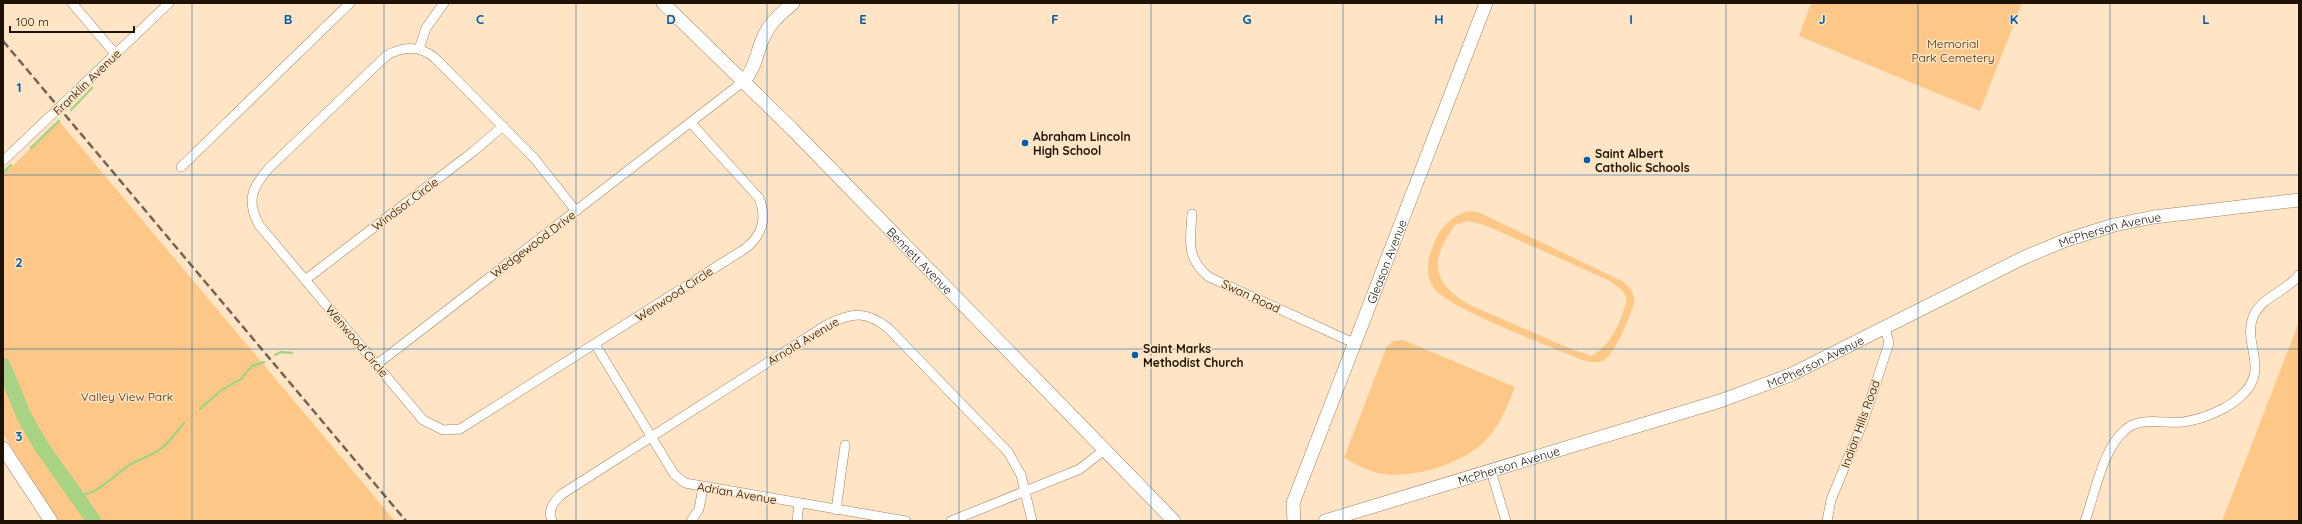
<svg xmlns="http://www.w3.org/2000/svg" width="2302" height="524" font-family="Quicksand,sans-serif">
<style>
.green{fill:#fdc887;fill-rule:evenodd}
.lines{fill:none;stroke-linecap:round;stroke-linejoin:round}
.stream{stroke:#a8d385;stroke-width:2.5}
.river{stroke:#a8d385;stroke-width:15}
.street-casing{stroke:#9f815d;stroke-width:10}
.secondary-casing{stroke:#9f815d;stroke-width:14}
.street{stroke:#fff;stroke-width:9}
.secondary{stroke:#fff;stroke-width:13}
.rail{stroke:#756450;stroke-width:2.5;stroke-dasharray:8 4;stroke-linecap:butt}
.grid{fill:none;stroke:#005fac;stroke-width:1;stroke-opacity:0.55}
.poi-dot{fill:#005fac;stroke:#ffe5c6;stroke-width:1.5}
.labels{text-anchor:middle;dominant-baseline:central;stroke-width:3;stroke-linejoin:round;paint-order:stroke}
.park-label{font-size:12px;fill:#442d0c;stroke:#ffe5c6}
.street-label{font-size:12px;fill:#1e1205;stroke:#ffe5c6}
.poi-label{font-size:12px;font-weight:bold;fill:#1e1205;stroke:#ffe5c6;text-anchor:start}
.grid-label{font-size:13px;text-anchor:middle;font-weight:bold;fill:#005fac;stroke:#ffe5c6;stroke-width:3;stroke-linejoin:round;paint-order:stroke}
</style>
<rect width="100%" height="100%" fill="#ffe5c6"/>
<!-- green -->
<g class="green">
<polygon points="1811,3 2022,3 1980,111 1799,36"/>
<polygon points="59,121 395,521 58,521 3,434 3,175"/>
<path d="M1468 211 1478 212 1622 281C1628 286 1635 293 1634 301 1634 311 1614 353 1606 359 1599 364 1589 362 1582 360 1554 348 1446 308 1433 287 1425 274 1428 258 1433 246 1439 229 1451 216 1468 211ZM1468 221 1487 226 1608 280 1622 290 1627 299C1621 321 1612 344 1592 356L1573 350 1468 304C1431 281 1430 260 1455 225Z"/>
<polygon points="2299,322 2299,521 2222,521"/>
<path d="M1403 340 1515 387C1507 407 1499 428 1483 443 1459 465 1410 480 1378 473 1367 471 1355 463 1344 458L1387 346 1394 341Z"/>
</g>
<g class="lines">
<!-- stream -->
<g class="stream">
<polyline points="71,110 92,88"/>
<polyline points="31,148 59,121"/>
<polyline points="3,173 11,165"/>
<polyline points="275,355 281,352 292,353"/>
<polyline points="200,409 219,392 235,382 240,380 252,366 264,362"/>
<path d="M75 496C99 495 112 476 131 464 142 458 154 455 163 447 171 440 177 431 184 423"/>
</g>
<!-- river -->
<polyline class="river" points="3,365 24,416 41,446 94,521"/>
<!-- street casing -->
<g class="street-casing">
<g id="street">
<polyline points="72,3 116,55"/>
<polyline points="419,49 426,28 444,3"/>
<polyline points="4,160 169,3"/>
<polyline points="181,167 350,3"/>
<path d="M576 211 534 158 435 58C419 45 403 46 386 56L269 168C252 187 246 201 259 225L423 420 443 430 460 429 746 248C763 234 767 218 759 198L691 123"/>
<path d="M1192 214C1190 241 1186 259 1209 277L1356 344"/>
<polyline points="305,280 474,151 503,126"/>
<polyline points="595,344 674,474 685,483 906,521"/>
<polyline points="376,365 744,81"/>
<polyline points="1491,471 1506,521"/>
<polyline points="836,510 845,445"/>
<path d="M552 521C547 509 554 502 562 494L828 324C853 313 865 310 888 328L1008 452 1021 475 1032 521"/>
<polyline points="691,521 699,509 703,488"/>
<polyline points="797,521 799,504"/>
<polyline points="951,521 1080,469 1104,450"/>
<polyline points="1827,521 1831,500 1863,422 1889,343 1885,327"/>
<path d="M2085 521C2095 494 2102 450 2125 430 2140 416 2164 424 2183 422 2204 419 2231 408 2245 392 2268 367 2243 343 2253 317 2262 296 2286 292 2299 275"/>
</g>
</g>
<!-- secondary casing -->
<g class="secondary-casing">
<g id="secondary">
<path id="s1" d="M663 3 792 129 1174 521"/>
<path d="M744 81C757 65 756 53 764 36 771 21 782 13 793 3"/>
<polyline points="3,448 51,521"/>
<path id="s2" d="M1294 521 1293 503 1486 3"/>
<path id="s3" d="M1325 521 1720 401 1790 375 2023 258 2066 240 2114 225 2154 217 2299 200"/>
</g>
</g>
<!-- street -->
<use href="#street" class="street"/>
<!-- secondary -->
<use href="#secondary" class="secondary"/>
<!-- rail -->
<polyline class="rail" points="3,41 406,521"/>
</g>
<!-- grid -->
<path class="grid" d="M192 3V521M384 3V521M576 3V521M767 3V521M959 3V521M1151 3V521M1343 3V521M1535 3V521M1726 3V521M1918 3V521M2110 3V521M3 175H2299M3 349H2299"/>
<!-- markers -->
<g class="poi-dot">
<circle cx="1025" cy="143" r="4"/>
<circle cx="1587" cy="160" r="4"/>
<circle cx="1135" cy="355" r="4"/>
</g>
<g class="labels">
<!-- park labels -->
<g class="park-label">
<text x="1953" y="43">Memorial<tspan x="1953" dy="14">Park Cemetery</tspan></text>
<text x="127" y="396">Valley View Park</text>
</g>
<!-- street labels -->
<g class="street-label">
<text transform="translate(87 82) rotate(-44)">Franklin Avenue</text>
<text transform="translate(405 204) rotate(-37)">Windsor Circle</text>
<text stroke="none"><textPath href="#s3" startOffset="840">McPherson Avenue</textPath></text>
<text transform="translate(533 244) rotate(-37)">Wedgewood Drive</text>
<text stroke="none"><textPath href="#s1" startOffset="364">Bennett Avenue</textPath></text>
<text stroke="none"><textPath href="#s2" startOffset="277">Gleason Avenue</textPath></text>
<text transform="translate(674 294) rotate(-33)">Wenwood Circle</text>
<text transform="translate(1251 296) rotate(25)">Swan Road</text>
<text transform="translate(357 341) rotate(50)">Wenwood Circle</text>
<text transform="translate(803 341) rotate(-31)">Arnold Avenue</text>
<text stroke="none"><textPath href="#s3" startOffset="516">McPherson Avenue</textPath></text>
<text transform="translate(1860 424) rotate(-70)">Indian Hills Road</text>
<text stroke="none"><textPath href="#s3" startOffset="192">McPherson Avenue</textPath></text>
<text transform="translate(737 493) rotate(10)">Adrian Avenue</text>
</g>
<!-- poi labels -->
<g class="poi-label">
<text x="1033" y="136">Abraham Lincoln<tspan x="1033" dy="14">High School</tspan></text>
<text x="1595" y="153">Saint Albert<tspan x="1595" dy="14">Catholic Schools</tspan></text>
<text x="1143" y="348">Saint Marks<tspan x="1143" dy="14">Methodist Church</tspan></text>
</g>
</g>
<g class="grid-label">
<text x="288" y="24">B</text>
<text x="480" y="24">C</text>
<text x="671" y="24">D</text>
<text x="863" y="24">E</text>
<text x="1055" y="24">F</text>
<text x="1247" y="24">G</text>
<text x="1439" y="24">H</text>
<text x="1631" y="24">I</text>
<text x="1822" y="24">J</text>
<text x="2014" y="24">K</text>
<text x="2206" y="24">L</text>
<text x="19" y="92">1</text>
<text x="19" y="267">2</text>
<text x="19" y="441">3</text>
</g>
<!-- border -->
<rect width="2302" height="524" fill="none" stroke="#1e1205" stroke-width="8"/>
<!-- scale -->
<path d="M10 26v6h124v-6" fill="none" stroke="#1e1205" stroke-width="2"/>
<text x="16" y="26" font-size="12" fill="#1e1205" stroke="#ffe5c6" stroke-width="3" paint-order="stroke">100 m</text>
</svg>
